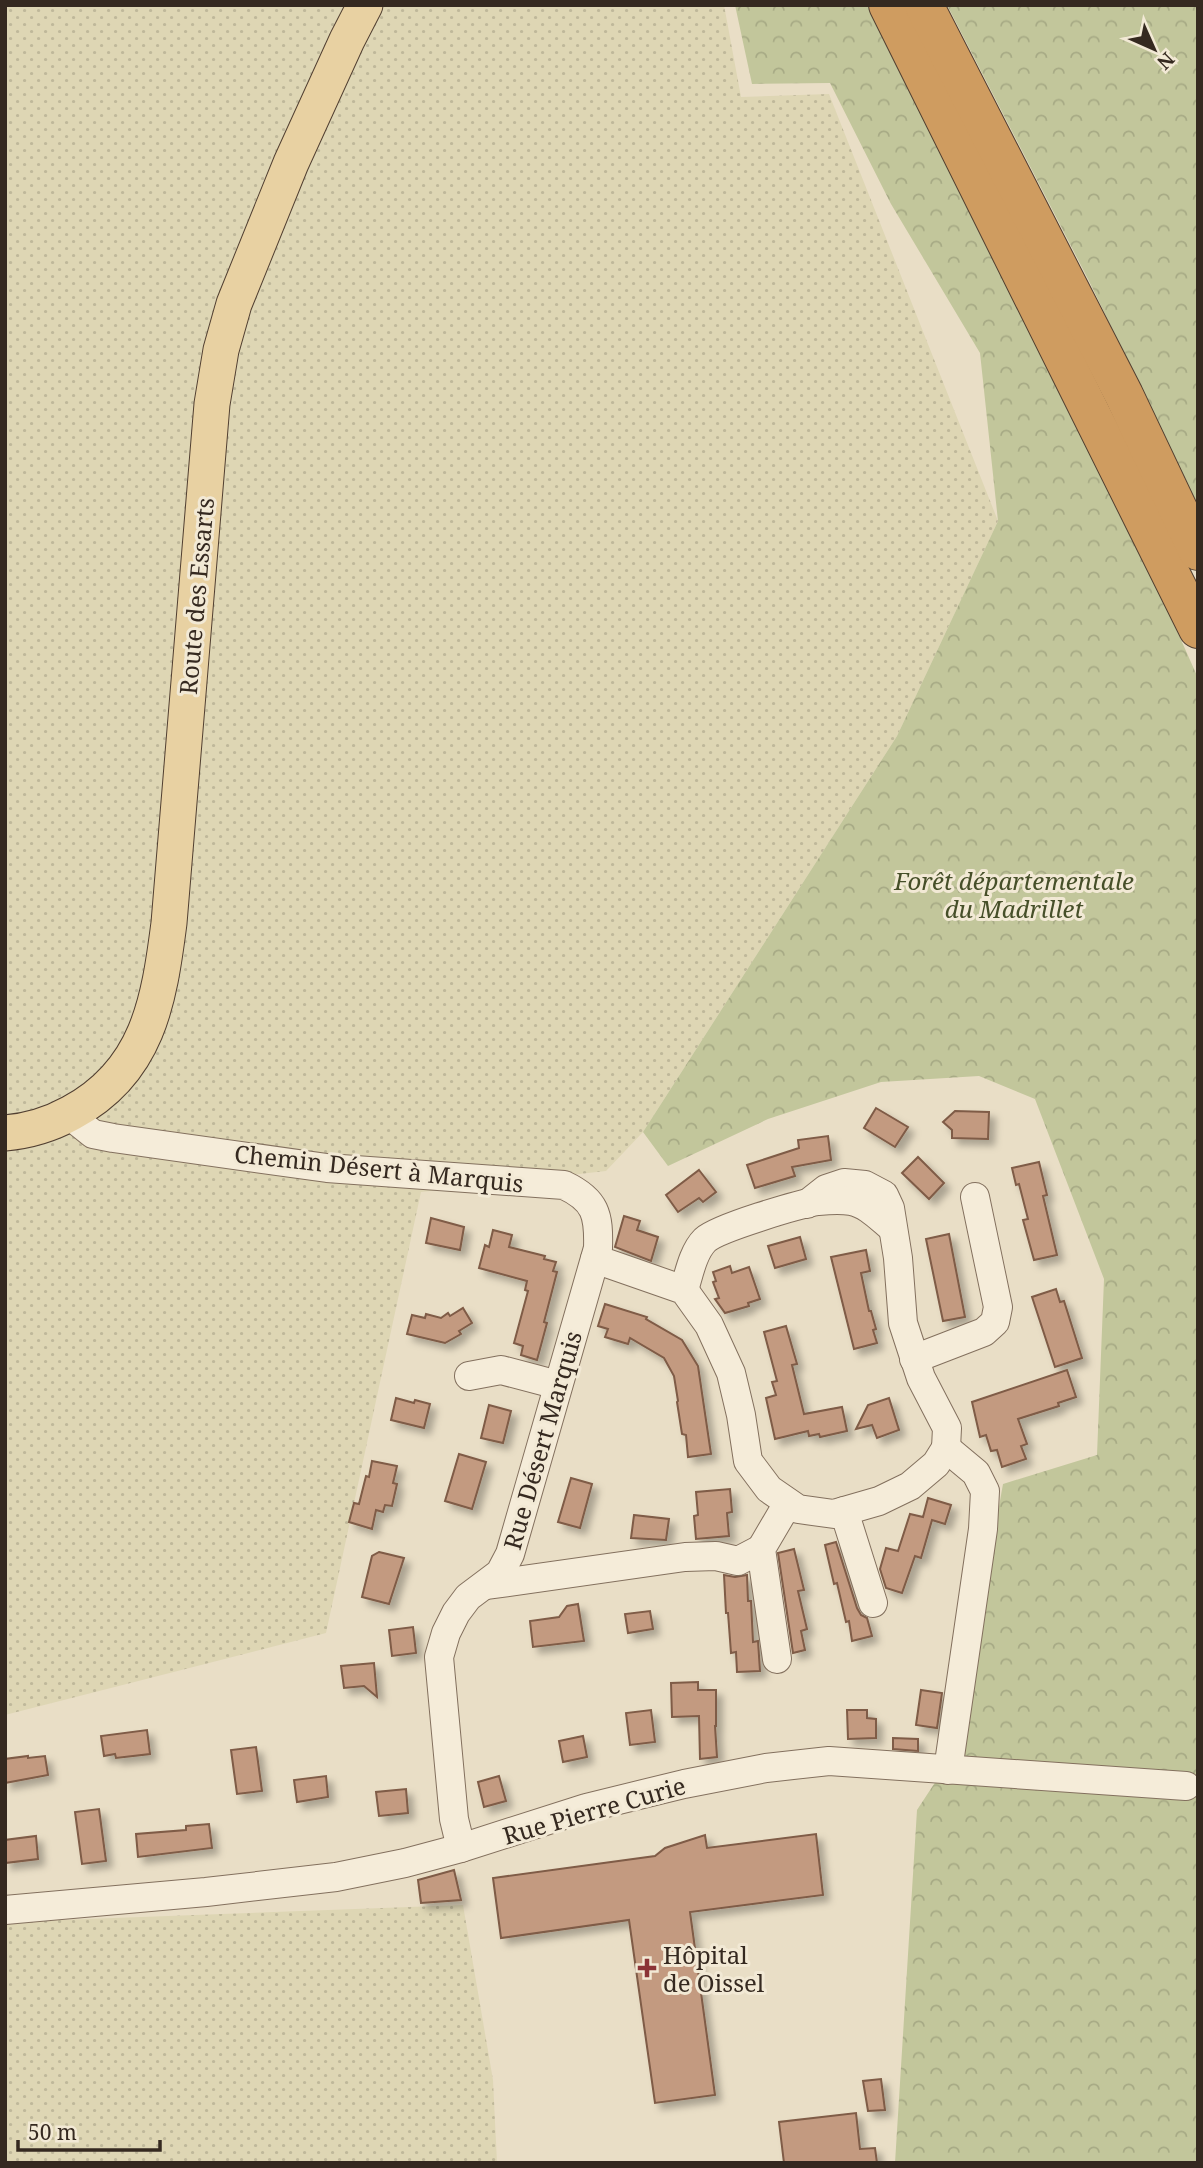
<svg xmlns="http://www.w3.org/2000/svg" width="1203" height="2168" font-family="'Noto Serif',serif">
<style>
.farmland{fill:url(#farmland-dots)}
.forest{fill:url(#forest-crowns)}
.building{fill:#c39a80;stroke:#7f5b46;stroke-width:2;filter:url(#shadow)}
.lines{fill:none;stroke-linecap:round;stroke-linejoin:round}
.minor-casing{stroke:#83705e;stroke-width:30}
.major-casing{stroke:#513f31;stroke-width:37}
.highway-casing{stroke:#513f31;stroke-width:40}
.minor{stroke:#f5ecd9;stroke-width:28}
.major{stroke:#e8d1a2;stroke-width:35}
.highway{stroke:#cf9c60;stroke-width:38}
.poi-dot{fill:#8b3437;stroke:#f2e9d5;stroke-width:2.5}
.labels{text-anchor:middle;dominant-baseline:central;stroke-width:6;stroke-linejoin:round;paint-order:stroke}
.street-label{font-size:24px;fill:#352920;stroke:#f2e9d5}
.park-label{font-size:24px;font-style:italic;fill:#464f29;stroke:#f2e9d5}
.poi-label{font-size:24px;fill:#352920;stroke:#f2e9d5;text-anchor:start}
</style>
<defs>
<pattern id="farmland-dots" width="8" height="8" patternUnits="userSpaceOnUse" patternTransform="scale(1.75)"><rect width="8" height="8" fill="#ded6b4"/><path d="M2 2h.1M6 6h.1" fill="none" stroke="#bfb89a" stroke-width="1.8" stroke-linecap="round"/></pattern>
<pattern id="forest-crowns" width="20" height="18" patternUnits="userSpaceOnUse" patternTransform="scale(1.75)"><rect width="20" height="18" fill="#c2c69b"/><path d="M2 6a3 3 0 1 1 6 0M12 15a3 3 0 1 1 6 0" fill="none" stroke="#a7aa85"/></pattern>
<filter id="shadow"><feDropShadow dx="6" dy="6" stdDeviation="3.5" flood-color="#0004"/></filter>
</defs>
<rect width="100%" height="100%" fill="#e9dec6"/>
<!-- farmland -->
<g class="farmland">
<polygon points="5,5 724,5 741,97 829,94 998,521 897,736 643,1132 606,1171 421,1192 326,1633 5,1715"/>
<polygon points="463,1905 493,2080 497,2163 5,2163 5,1922"/>
</g>
<!-- forest -->
<g class="forest">
<polygon points="735,5 867,5 1117,496 1198,678 1198,2163 895,2163 917,1810 955,1752 1003,1484 1097,1455 1104,1279 1035,1099 979,1076 881,1082 768,1119 668,1166 643,1132 897,736 998,521 980,353 891,204 830,83 752,84"/>
<polygon points="947,5 1198,5 1198,505 1089,281"/>
</g>
<!-- building -->
<g class="building">
<polygon points="876,1108 908,1127 895,1147 864,1128"/>
<polygon points="955,1111 989,1112 988,1139 952,1138 952,1130 943,1122"/>
<polygon points="828,1136 831,1160 792,1167 795,1176 755,1188 747,1165 799,1148 798,1140"/>
<polygon points="918,1157 944,1183 929,1199 902,1173"/>
<polygon points="1039,1162 1047,1195 1043,1196 1057,1255 1034,1260 1023,1220 1028,1219 1019,1184 1016,1185 1012,1168"/>
<polygon points="699,1170 716,1192 703,1202 699,1198 678,1212 666,1195"/>
<polygon points="624,1216 640,1221 637,1230 658,1237 651,1261 615,1247"/>
<polygon points="431,1218 464,1227 460,1250 426,1243"/>
<polygon points="493,1230 512,1235 509,1247 545,1256 544,1259 556,1262 553,1271 557,1272 544,1322 547,1323 537,1360 521,1355 523,1346 514,1343 528,1291 525,1290 527,1281 479,1268 485,1245 489,1247"/>
<polygon points="949,1234 965,1317 943,1321 926,1239"/>
<polygon points="800,1237 806,1259 775,1268 768,1246"/>
<polygon points="866,1250 870,1271 861,1273 869,1311 871,1311 876,1329 873,1330 877,1343 854,1349 831,1257"/>
<polygon points="730,1266 732,1273 749,1267 760,1299 748,1303 749,1306 725,1313 715,1299 719,1298 713,1282 716,1281 713,1272"/>
<polygon points="1056,1289 1060,1302 1064,1301 1082,1358 1055,1367 1032,1297"/>
<polygon points="605,1304 647,1317 646,1319 682,1340 698,1366 711,1454 688,1457 686,1435 682,1434 677,1402 678,1401 674,1376 664,1358 630,1338 628,1344 605,1337 608,1329 598,1326"/>
<polygon points="463,1308 472,1323 459,1331 461,1334 445,1343 407,1334 412,1315 425,1318 426,1314 441,1318 448,1313 450,1316"/>
<polygon points="786,1326 797,1364 792,1365 804,1414 842,1407 847,1431 820,1437 819,1434 809,1436 808,1431 775,1439 766,1398 776,1395 772,1382 777,1381 764,1332"/>
<polygon points="1067,1370 1076,1397 1058,1403 1059,1406 1018,1419 1027,1444 1021,1446 1026,1459 1002,1467 997,1450 991,1451 986,1435 980,1437 972,1402"/>
<polygon points="396,1398 414,1403 415,1400 430,1404 424,1428 391,1420"/>
<polygon points="889,1398 899,1430 877,1438 872,1425 856,1429 868,1405"/>
<polygon points="489,1405 511,1411 503,1443 481,1438"/>
<polygon points="459,1454 486,1462 472,1509 445,1501"/>
<polygon points="372,1461 397,1466 393,1483 397,1484 392,1506 385,1505 383,1512 376,1510 372,1529 349,1522 354,1503 359,1504 366,1476 369,1477"/>
<polygon points="571,1478 592,1484 580,1528 558,1522"/>
<polygon points="730,1489 732,1512 727,1513 729,1536 696,1539 694,1516 698,1515 696,1492"/>
<polygon points="928,1498 951,1505 945,1524 932,1520 921,1558 915,1556 902,1593 886,1588 880,1569 886,1548 898,1551 910,1514 923,1517"/>
<polygon points="634,1515 669,1519 666,1540 631,1538"/>
<polygon points="836,1542 857,1608 861,1615 867,1618 872,1636 852,1641 849,1621 846,1622 837,1583 834,1584 825,1545"/>
<polygon points="794,1549 804,1590 798,1591 807,1629 801,1631 805,1650 793,1653 778,1553"/>
<polygon points="379,1552 404,1558 389,1604 362,1597 372,1556"/>
<polygon points="724,1575 735,1577 747,1575 748,1601 751,1601 753,1642 758,1641 760,1671 737,1672 736,1652 731,1653 728,1613 726,1613"/>
<polygon points="578,1604 584,1641 533,1647 530,1621 559,1617 567,1606"/>
<polygon points="650,1611 653,1629 628,1633 625,1614"/>
<polygon points="413,1627 416,1653 392,1656 389,1630"/>
<polygon points="374,1663 377,1697 364,1686 344,1688 341,1666"/>
<polygon points="698,1682 698,1690 716,1690 716,1726 715,1726 717,1757 700,1759 699,1716 672,1717 671,1683"/>
<polygon points="921,1690 942,1693 937,1728 916,1725"/>
<polygon points="651,1710 655,1742 630,1745 626,1713"/>
<polygon points="847,1710 867,1710 867,1718 876,1719 876,1738 848,1739"/>
<polygon points="147,1730 150,1754 116,1758 115,1754 104,1756 101,1736"/>
<polygon points="583,1736 587,1757 563,1762 559,1741"/>
<polygon points="893,1738 918,1739 918,1751 893,1749"/>
<polygon points="256,1747 262,1791 237,1794 231,1750"/>
<polygon points="28,1756 28,1758 45,1756 48,1775 5,1783 5,1759"/>
<polygon points="326,1776 328,1797 297,1802 294,1780"/>
<polygon points="499,1776 506,1801 484,1807 478,1782"/>
<polygon points="406,1789 408,1813 379,1816 376,1792"/>
<polygon points="99,1809 106,1861 82,1864 75,1812"/>
<polygon points="209,1824 212,1848 138,1857 136,1834 186,1830 186,1826"/>
<polygon points="816,1834 823,1895 690,1912 715,2095 655,2103 629,1920 501,1938 493,1878 655,1856 665,1848 705,1835 707,1848"/>
<polygon points="36,1836 38,1859 5,1863 5,1840"/>
<polygon points="454,1870 461,1900 421,1903 418,1880"/>
<polygon points="881,2079 885,2110 868,2111 863,2081"/>
<polygon points="856,2113 860,2149 875,2148 877,2163 784,2163 779,2122"/>
</g>
<g class="lines">
<!-- minor casing -->
<g class="minor-casing">
<g id="minor">
<path d="M68 1114 93 1134 113 1138 327 1168 564 1185C596 1200 599 1215 598 1248L510 1554 500 1573 468 1597 456 1613 446 1633 439 1657 454 1819 461 1848"/>
<polyline points="807,1204 826,1189 844,1183 865,1185 884,1195 890,1208 898,1258 903,1323 921,1378 947,1428 946,1448"/>
<polyline points="595,1259 684,1290 709,1325 731,1373 741,1415 748,1461 769,1489 798,1509 834,1514 879,1501 910,1486 936,1464 946,1448"/>
<path d="M684 1290C689 1274 693 1252 705 1240 718 1228 799 1204 818 1201 829 1200 840 1199 851 1201 867 1204 879 1217 891 1227"/>
<polyline points="914,1359 984,1332 995,1322 998,1307 975,1197"/>
<polyline points="469,1376 501,1370 558,1385"/>
<polyline points="946,1448 976,1473 985,1491 983,1529 948,1770"/>
<polyline points="844,1511 873,1603"/>
<polyline points="487,1585 685,1557 716,1556 738,1561 761,1549"/>
<polyline points="777,1659 761,1549 788,1503"/>
<polyline points="5,1910 206,1892 336,1877 405,1863 461,1848 586,1808 684,1784 766,1768 829,1761 1186,1786"/>
</g>
</g>
<!-- major casing -->
<g class="major-casing">
<path id="major" d="M5 1133C29 1131 51 1124 71 1113 148 1072 159 1001 169 923L212 404 221 350 234 304 291 163 347 40 365 5"/>
</g>
<!-- highway casing -->
<g class="highway-casing">
<g id="highway">
<polyline points="888,5 1198,629"/>
<polyline points="924,5 1124,395 1198,551"/>
</g>
</g>
<!-- minor -->
<use href="#minor" class="minor"/>
<!-- major -->
<use href="#major" class="major"/>
<!-- highway -->
<use href="#highway" class="highway"/>
</g>
<!-- markers -->
<path class="poi-dot" d="M643.5 1957.5h7v7h7v7h-7v7h-7v-7h-7v-7h7z"/>
<g class="labels">
<!-- street labels -->
<g class="street-label">
<text transform="translate(196 596) rotate(-85)">Route des Essarts</text>
<text transform="translate(379 1168) rotate(6)">Chemin Désert à Marquis</text>
<text transform="translate(542 1440) rotate(-74)">Rue Désert Marquis</text>
<text transform="translate(594 1810) rotate(-16)">Rue Pierre Curie</text>
</g>
<!-- park labels -->
<g class="park-label">
<text x="1014" y="880">Forêt départementale<tspan x="1014" dy="28">du Madrillet</tspan></text>
</g>
<!-- poi labels -->
<g class="poi-label">
<text x="663" y="1954">Hôpital<tspan x="663" dy="28">de Oissel</tspan></text>
</g>
</g>
<!-- border -->
<rect width="1203" height="2168" fill="none" stroke="#352920" stroke-width="14"/>
<!-- north arrow -->
<g transform="translate(1154 49) rotate(135)" stroke="#f2e9d5" stroke-width="5" paint-order="stroke">
<path d="M0-5L12 26L0 18L-12 26Z" fill="#352920"/>
<text y="-10" font-size="19" font-weight="bold" text-anchor="middle" fill="#352920">N</text>
</g>
<!-- scale -->
<path d="M18 2140v10h142v-10" fill="none" stroke="#352920" stroke-width="3.5"/>
<text x="28" y="2140" font-size="21" fill="#352920" stroke="#f2e9d5" stroke-width="5" paint-order="stroke">50 m</text>
</svg>
